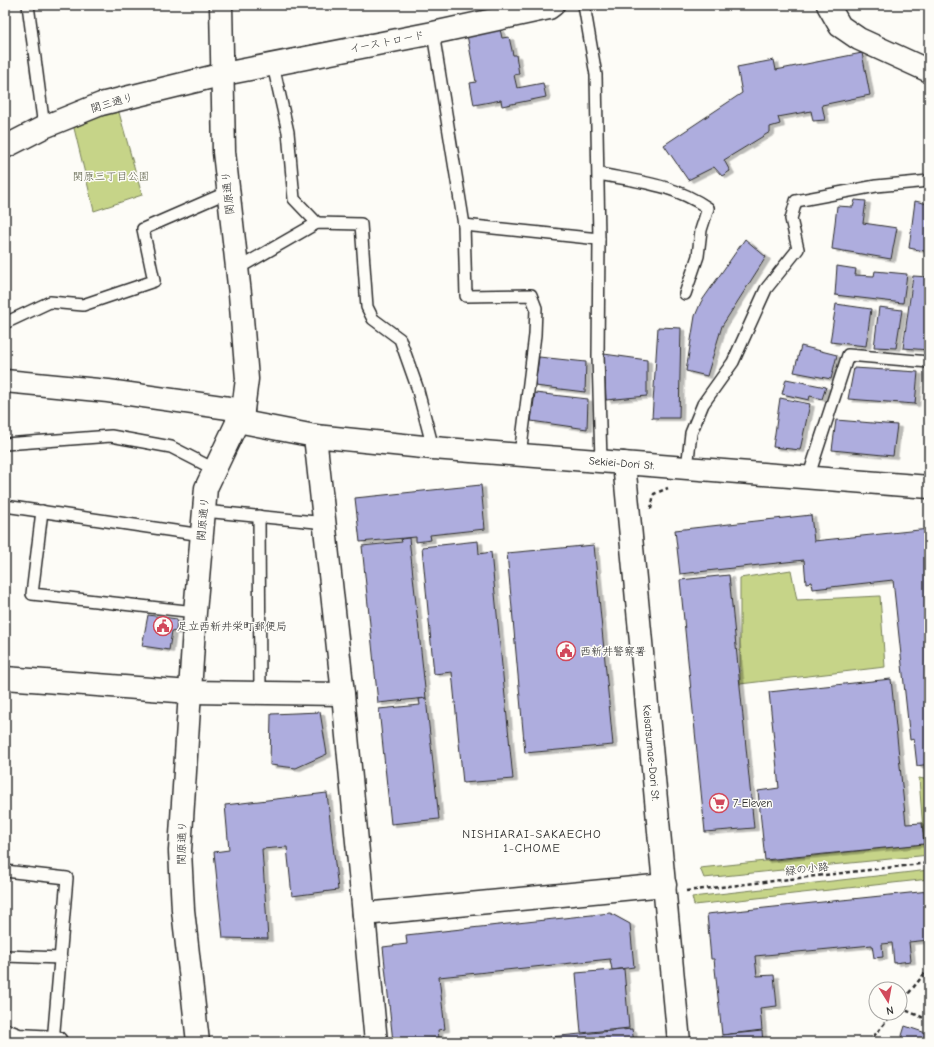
<svg xmlns="http://www.w3.org/2000/svg" width="934" height="1047" font-family="'Comic Neue','Klee One',sans-serif">
<style>
.green{fill:#c6d488;stroke:#78805a}
.building{fill:#aeadde;stroke:#2b2b2b;filter:url(#shadow)}
.lines{fill:none;stroke-linecap:round;stroke-linejoin:round}
.service-casing{stroke:#2b2b2b;stroke-width:14}
.minor-casing{stroke:#2b2b2b;stroke-width:25}
.tertiary-casing{stroke:#2b2b2b;stroke-width:25}
.path{stroke:#2b2b2b;stroke-width:2.5;stroke-dasharray:4 3;stroke-linecap:butt}
.service{stroke:#fdfcf7;stroke-width:11}
.minor{stroke:#fdfcf7;stroke-width:22}
.tertiary{stroke:#fdfcf7;stroke-width:22}
.labels{text-anchor:middle;dominant-baseline:central;stroke-width:3;stroke-linejoin:round;paint-order:stroke}
.street-label{font-size:11px;fill:#2b2b2b;stroke:#fdfcf7}
.park-label{font-size:11px;fill:#5a5e47;stroke:#fdfcf7}
.poi-label{font-size:11px;fill:#2b2b2b;stroke:#fdfcf7;text-anchor:start}
.neighbourhood-label{font-size:12px;letter-spacing:1px;fill:#2b2b2b;stroke:#fdfcf7}
</style>
<defs>
<filter id="shadow"><feDropShadow dx="4.5" dy="2.5" stdDeviation="0" flood-color="#0004"/></filter>
</defs>
<rect width="100%" height="100%" fill="#fdfcf7"/>
<filter id="ink" filterUnits="userSpaceOnUse"><feTurbulence type="fractalNoise" baseFrequency=".025" numOctaves="2"/><feDisplacementMap in="SourceGraphic" scale="8" xChannelSelector="R" yChannelSelector="G"/><feConvolveMatrix kernelMatrix="1 2 1 2 8 2 1 2 1" color-interpolation-filters="sRGB"/></filter>
<g filter="url(#ink)">
<!-- green -->
<g class="green">
<polygon points="118,109 142,195 94,211 73,124"/>
<polygon points="791,570 797,600 880,596 885,667 740,684 740,578"/>
<polygon points="919,778 929,780 929,855 704,878 700,868 924,844"/>
<polygon points="929,870 929,879 694,905 692,897"/>
</g>
<!-- building -->
<g class="building">
<polygon points="500,29 502,38 509,37 513,55 516,55 519,74 514,75 517,88 543,83 546,97 502,106 501,100 474,105 470,83 476,82 467,35"/>
<polygon points="862,53 870,95 822,105 825,120 813,121 811,111 778,117 780,124 770,127 770,132 724,160 730,171 722,176 714,167 688,180 664,145 742,93 737,67 774,60 776,70"/>
<polygon points="855,200 866,201 863,223 897,228 891,259 832,249 837,206 853,207"/>
<polygon points="929,200 929,252 909,248 915,201 928,204"/>
<polygon points="745,239 766,257 722,326 707,376 686,371 695,316 701,302"/>
<polygon points="837,266 856,269 855,275 874,276 875,271 907,274 903,303 835,295"/>
<polygon points="913,276 929,277 929,350 903,348"/>
<polygon points="836,304 871,309 866,346 830,342"/>
<polygon points="879,307 902,310 896,348 874,347"/>
<polygon points="658,327 681,328 679,418 652,418"/>
<polygon points="801,346 837,355 831,379 794,372"/>
<polygon points="604,354 647,360 647,396 606,400"/>
<polygon points="539,357 586,362 585,392 535,386"/>
<polygon points="854,368 918,372 915,404 848,399"/>
<polygon points="929,374 929,405 927,405"/>
<polygon points="786,379 826,387 822,399 810,396 809,400 782,394"/>
<polygon points="535,393 588,399 587,429 531,421"/>
<polygon points="780,398 810,404 800,450 773,447"/>
<polygon points="836,420 897,425 893,456 832,450"/>
<polygon points="481,485 485,529 430,535 431,540 416,542 416,537 360,542 355,498"/>
<polygon points="811,515 814,541 929,529 929,764 917,766 914,739 910,740 893,580 813,589 812,582 806,583 804,560 680,574 675,530"/>
<polygon points="409,538 426,698 378,703 362,546 402,542 401,539"/>
<polygon points="478,541 479,554 491,552 513,779 463,783 452,672 434,674 422,547"/>
<polygon points="594,545 613,745 525,753 507,553"/>
<polygon points="729,575 754,828 705,832 680,580"/>
<polygon points="148,615 177,619 176,632 172,631 169,650 142,646"/>
<polygon points="891,679 906,824 922,823 924,844 765,860 758,791 779,788 769,692"/>
<polygon points="426,698 439,819 391,824 379,709 420,705 419,699"/>
<polygon points="320,712 327,754 296,768 270,765 271,714"/>
<polygon points="327,793 338,890 292,896 287,847 262,849 268,939 223,938 214,852 229,850 225,805"/>
<polygon points="929,891 929,940 909,942 911,961 894,963 892,943 882,944 883,957 874,958 872,945 755,956 757,976 774,975 777,1006 760,1008 762,1030 722,1035 714,959 711,959 707,914"/>
<polygon points="610,913 630,924 634,967 612,970 610,959 439,977 445,1029 438,1030 439,1038 393,1042 383,947 407,944 406,935"/>
<polygon points="624,969 629,1028 581,1033 576,973"/>
<polygon points="905,1026 929,1034 929,1042 900,1042"/>
<polygon points="632,1029 634,1042 551,1042 550,1037"/>
<polygon points="762,1031 763,1042 723,1042 722,1035"/>
</g>
<g class="lines">
<!-- service casing -->
<g class="service-casing">
<g id="service">
<polyline points="28,5 44,127"/>
<polyline points="584,5 596,75 599,239 598,356 601,461"/>
<polyline points="433,33 464,225 466,296 531,295 536,308 535,335 520,455"/>
<polyline points="273,65 288,132 294,199 317,223"/>
<path d="M599 174C641 182 672 184 708 208L701 230 698 256 685 294"/>
<polyline points="464,225 599,239"/>
<polyline points="237,269 317,223 361,224 367,307 373,319 400,339 417,387 433,448"/>
<polyline points="5,323 50,302 83,305 154,281 143,229 228,192"/>
<polyline points="5,444 111,436 171,447 214,469"/>
<polyline points="687,468 691,433 703,404 733,362 766,289 798,249 791,219 796,201 876,186 929,181"/>
<polyline points="808,478 848,355 929,362"/>
<polyline points="5,506 202,535"/>
<polyline points="42,511 32,594 195,612"/>
<polyline points="204,511 326,523"/>
<polyline points="259,516 260,693"/>
<polyline points="5,871 67,878 53,1042"/>
<polyline points="5,956 61,958"/>
</g>
</g>
<!-- minor casing -->
<g class="minor-casing">
<g id="minor">
<polyline points="828,5 840,26 859,39 929,71"/>
<polyline points="5,147 44,127 101,104 224,74 433,33 549,8 553,5"/>
<polyline points="5,381 108,391 243,410"/>
<polyline points="237,421 315,436"/>
<polyline points="5,678 190,692 343,694"/>
<polyline points="364,914 665,885"/>
<polyline points="5,1035 18,1040 56,1042"/>
<polyline points="198,1042 183,910 180,851 195,612 206,488 243,410 247,379 240,294 224,152 221,5"/>
</g>
</g>
<!-- tertiary casing -->
<g class="tertiary-casing">
<g id="tertiary">
<path id="s1" d="M624 463 679 1042"/>
<path id="s2" d="M376 1042 343 694 315 436 433 448 929 487"/>
</g>
</g>
<!-- path -->
<g class="path">
<polyline points="651,509 654,494 668,488"/>
<polyline points="686,891 929,863"/>
<polyline points="900,1004 929,968"/>
<polyline points="900,1008 929,1020"/>
<polyline points="869,1042 893,1013"/>
</g>
<!-- service -->
<use href="#service" class="service"/>
<!-- minor -->
<use href="#minor" class="minor"/>
<!-- tertiary -->
<use href="#tertiary" class="tertiary"/>
</g>
</g>
<!-- icons -->
<defs>
<g id="civic-ring" transform="scale(1)"><circle r="9.5" fill="#fdfcf7" stroke="#d1495b" stroke-width="1.5"/><path d="M-.6-6.5H3V-4.5H.6V-3L4-1V1h2V6H-6V1h2V-1L-.6-3ZM-1.2 2.5V6h2.4V2.5Z" fill="#d1495b"/></g>
<g id="supermarket-ring" transform="scale(1)"><circle r="9.5" fill="#fdfcf7" stroke="#d1495b" stroke-width="1.5"/><path d="M-6-5.5h2.5l.6 2H6L4.5 2H-2.5L-4.4-4H-6ZM-1.5 3.2a1.3 1.3 0 1 0 .1 0ZM3 3.2a1.3 1.3 0 1 0 .1 0Z" fill="#d1495b"/></g>
</defs>
<g fill-rule="evenodd">
<use href="#civic-ring" x="163" y="626"/>
<use href="#civic-ring" x="566" y="651"/>
<use href="#supermarket-ring" x="719" y="803"/>
</g>
<g class="labels">
<!-- street labels -->
<g class="street-label">
<text transform="translate(387 42) rotate(-11)">イーストロード</text>
<text transform="translate(112 103) rotate(-16)">関三通り</text>
<text transform="translate(228 193) rotate(-96)">関原通り</text>
<text stroke="none"><textPath href="#s2" startOffset="917">Sekiei-Dori St.</textPath></text>
<text transform="translate(203 519) rotate(-85)">関原通り</text>
<text stroke="none"><textPath href="#s1" startOffset="291">Keisatsumae-Dori St.</textPath></text>
<text transform="translate(182 843) rotate(-89)">関原通り</text>
<text transform="translate(807 869) rotate(-7)">緑の小路</text>
</g>
<!-- park labels -->
<g class="park-label">
<text x="111" y="176">関原三丁目公園</text>
</g>
<!-- poi labels -->
<g class="poi-label">
<text x="177" y="626">足立西新井栄町郵便局</text>
<text x="580" y="651">西新井警察署</text>
<text x="733" y="803">7-Eleven</text>
</g>
<!-- neighbourhood labels -->
<g class="neighbourhood-label">
<text x="532" y="834">NISHIARAI-SAKAECHO<tspan x="532" dy="14">1-CHOME</tspan></text>
</g>
</g>
<!-- margin -->
<rect width="934" height="1047" fill="none" stroke="#fdfcf7" stroke-width="20"/>
<rect x="10" y="10" width="914" height="1027" fill="none" stroke="#2b2b2b" stroke-width="1.5" filter="url(#ink)"/>
<!-- north arrow -->
<g transform="translate(888 1001) rotate(169)"><circle r="19" fill="#fdfcf7" stroke="#a9a8a5"/>
<path d="M0-3L7 15L0 10L-7 15Z" fill="#d1495b"/>
<text y="-6" font-size="11" font-weight="bold" text-anchor="middle" fill="#2b2b2b">N</text>
</g>
</svg>
